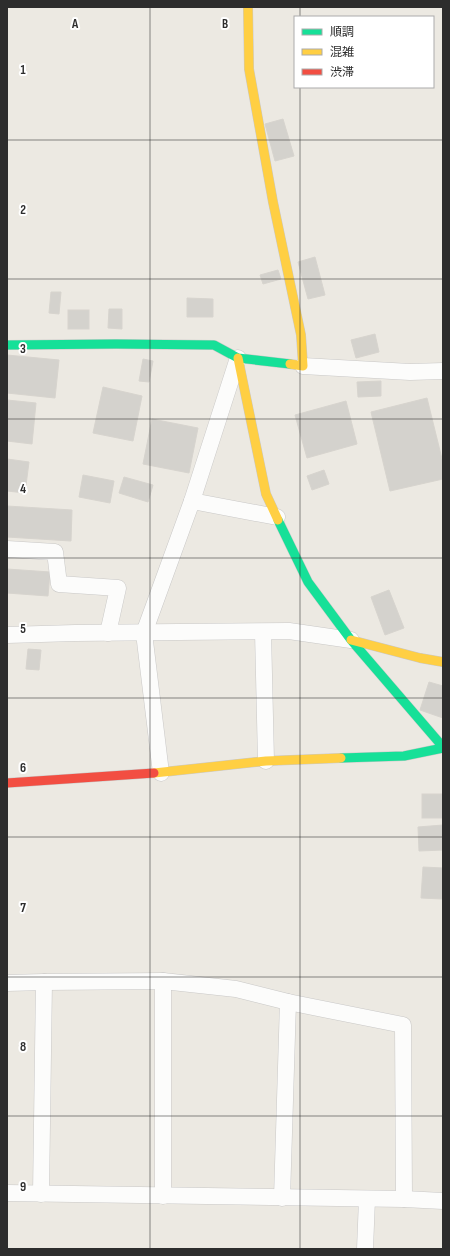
<svg xmlns="http://www.w3.org/2000/svg" width="450" height="1256" font-family="'Sofia Sans Condensed','Noto Sans JP',sans-serif">
<style>
.building{fill:#d4d2cd;stroke:#d7d4ce}
.lines{fill:none;stroke-linecap:round;stroke-linejoin:round}
.street-casing{stroke:#c9c8c7;stroke-width:17}
.fast-casing{stroke:#c9c8c7;stroke-width:10}
.slow-casing{stroke:#c9c8c7;stroke-width:10}
.jam-casing{stroke:#c9c8c7;stroke-width:10}
.street{stroke:#fcfcfb;stroke-width:16}
.fast{stroke:#16e098;stroke-width:9}
.slow{stroke:#ffcf43;stroke-width:9}
.jam{stroke:#f24e42;stroke-width:9}
.grid{fill:none;stroke:#2d2d2d;stroke-width:1;stroke-opacity:0.55}
.grid-label{font-size:13px;text-anchor:middle;font-weight:bold;fill:#2d2d2d;stroke:#fff;stroke-width:4;stroke-linejoin:round;paint-order:stroke}
</style>
<rect width="100%" height="100%" fill="#ece9e2"/>
<!-- building -->
<g class="building">
<polygon points="283,119 294,156 275,161 265,124"/>
<polygon points="315,257 325,295 308,299 298,262"/>
<polygon points="278,270 281,279 263,284 260,275"/>
<polygon points="51,292 61,292 59,314 49,313"/>
<polygon points="187,298 213,299 213,317 187,317"/>
<polygon points="109,309 122,309 122,329 108,328"/>
<rect x="68" y="310" width="21" height="19"/>
<polygon points="375,334 379,352 356,358 351,340"/>
<polygon points="7,355 59,360 55,398 7,393"/>
<polygon points="143,359 153,361 149,382 139,381"/>
<polygon points="381,381 381,396 358,397 357,382"/>
<polygon points="103,387 142,396 133,441 93,433"/>
<polygon points="427,398 443,463 443,479 390,491 371,412"/>
<polygon points="7,400 36,403 32,444 7,441"/>
<polygon points="346,401 357,444 307,458 295,415"/>
<polygon points="152,419 198,428 189,473 143,464"/>
<polygon points="7,459 29,462 25,493 7,491"/>
<polygon points="324,470 329,484 312,490 307,476"/>
<polygon points="83,475 114,481 110,503 79,497"/>
<polygon points="124,477 153,485 148,502 119,493"/>
<polygon points="7,506 72,510 71,541 7,537"/>
<polygon points="7,569 50,572 48,596 7,593"/>
<polygon points="389,590 404,628 385,635 371,597"/>
<polygon points="28,649 41,650 39,670 26,669"/>
<polygon points="429,682 443,686 443,718 420,710"/>
<rect x="422" y="794" width="21" height="24"/>
<polygon points="443,825 443,850 419,851 418,827"/>
<polygon points="423,867 443,868 442,899 421,898"/>
</g>
<g class="lines">
<!-- street casing -->
<g class="street-casing">
<g id="street">
<polyline points="303,366 410,372 443,371"/>
<polyline points="192,501 238,358"/>
<polyline points="7,549 55,552 59,584 118,588 108,633"/>
<polyline points="263,632 266,761"/>
<polyline points="7,635 75,633 289,631 351,640"/>
<polyline points="161,773 144,633 192,501 277,517"/>
<polyline points="163,981 236,989 288,1002 282,1198"/>
<polyline points="44,982 163,981 163,1196"/>
<polyline points="7,983 44,982 41,1194"/>
<polyline points="288,1002 403,1025 404,1199"/>
<polyline points="7,1193 404,1199 443,1201"/>
<polyline points="365,1249 367,1199"/>
</g>
</g>
<!-- fast casing -->
<g class="fast-casing">
<g id="fast">
<polyline points="7,345 116,344 214,345 238,358 290,364"/>
<polyline points="278,520 308,582 351,640 443,747"/>
<polyline points="341,758 404,756 443,748"/>
</g>
</g>
<!-- slow casing -->
<g class="slow-casing">
<g id="slow">
<polyline points="248,7 249,69 273,202 301,335 303,366 290,364"/>
<polyline points="238,358 266,494 278,520"/>
<polyline points="351,640 420,658 443,662"/>
<polyline points="154,773 266,761 341,758"/>
</g>
</g>
<!-- jam casing -->
<g class="jam-casing">
<polyline id="jam" points="7,783 154,773"/>
</g>
<!-- street -->
<use href="#street" class="street"/>
<!-- fast -->
<use href="#fast" class="fast"/>
<!-- slow -->
<use href="#slow" class="slow"/>
<!-- jam -->
<use href="#jam" class="jam"/>
</g>
<!-- grid -->
<path class="grid" d="M150 7V1249M300 7V17M300 87V1249M7 140H443M7 279H443M7 419H443M7 558H443M7 698H443M7 837H443M7 977H443M7 1116H443"/>
<g class="grid-label">
<text x="75" y="28">A</text>
<text x="225" y="28">B</text>
<text x="23" y="74">1</text>
<text x="23" y="214">2</text>
<text x="23" y="353">3</text>
<text x="23" y="493">4</text>
<text x="23" y="633">5</text>
<text x="23" y="772">6</text>
<text x="23" y="912">7</text>
<text x="23" y="1051">8</text>
<text x="23" y="1191">9</text>
</g>
<!-- border -->
<rect width="450" height="1256" fill="none" stroke="#2d2d2d" stroke-width="16"/>
<!-- legend -->
<rect x="294" y="16" width="140" height="72" fill="#ffffff" stroke="#ababab"/>
<rect x="302" y="29" width="20" height="6" fill="#16e098" stroke="#ababab"/>
<text x="330" y="36" font-size="12" fill="#2d2d2d">順調</text>
<rect x="302" y="49" width="20" height="6" fill="#ffcf43" stroke="#ababab"/>
<text x="330" y="56" font-size="12" fill="#2d2d2d">混雑</text>
<rect x="302" y="69" width="20" height="6" fill="#f24e42" stroke="#ababab"/>
<text x="330" y="76" font-size="12" fill="#2d2d2d">渋滞</text>
</svg>
